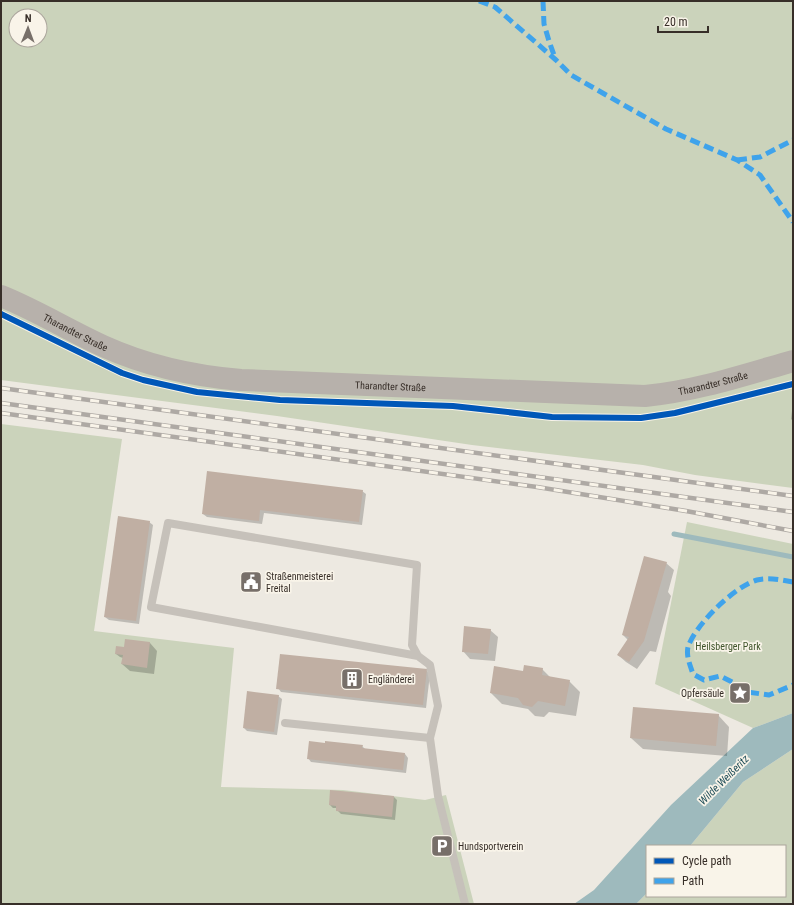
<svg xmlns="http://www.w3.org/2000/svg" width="794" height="905" font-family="'Roboto Condensed',sans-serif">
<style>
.green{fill:#cbd3bb;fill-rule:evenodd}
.water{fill:#9ebabd}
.shadow{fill:#0003}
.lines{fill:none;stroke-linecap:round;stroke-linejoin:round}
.stream{stroke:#9ebabd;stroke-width:5}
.building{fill:#c0afa3}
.lane{stroke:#c6c1ba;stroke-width:8}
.secondary{stroke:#b7b1ab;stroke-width:22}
.rail-casing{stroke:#aea9a4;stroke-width:4.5}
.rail{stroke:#f9f4e9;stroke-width:3;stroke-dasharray:9;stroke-linecap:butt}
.quiet{stroke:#3fa3eb;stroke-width:5;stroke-dasharray:10 5;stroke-linecap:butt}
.cycleway-casing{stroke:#f9f4e9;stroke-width:8}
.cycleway{stroke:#0057b8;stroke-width:6}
.labels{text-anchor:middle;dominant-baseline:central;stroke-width:3.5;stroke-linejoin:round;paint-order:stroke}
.street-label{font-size:10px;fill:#372e28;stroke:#f9f4e9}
.poi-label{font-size:10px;fill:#372e28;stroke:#f9f4e9;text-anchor:start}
.park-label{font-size:10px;fill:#41552c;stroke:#f9f4e9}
.water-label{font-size:11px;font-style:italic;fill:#1e4d58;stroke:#f9f4e9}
</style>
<rect width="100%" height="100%" fill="#ede9e1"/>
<!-- green -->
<g class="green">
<path d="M1 1H793V488L695 475 643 465 472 445 277 416 1 380ZM16 16H40V40H16Z"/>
<polygon points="1,424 122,439 94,631 234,648 221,787 343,790 425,800 446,795 474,904 1,904"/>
<polygon points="687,522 793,544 793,713 753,728 655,684"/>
<polygon points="793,749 793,904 636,904 647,893 647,896 785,896 785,846 690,846 743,782"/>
</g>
<!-- water -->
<polygon class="water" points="793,713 793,749 743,782 690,846 647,846 647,893 636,904 574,904 594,890 671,805 753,728"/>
<!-- shadow -->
<g class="shadow">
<polygon points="792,411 793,411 793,421 791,419"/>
<polygon points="362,491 366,494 362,525 264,513 262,524 207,517 203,514"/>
<polygon points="149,522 153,525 139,624 109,620 105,617"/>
<polygon points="666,563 674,570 668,592 671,596 656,652 650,651 637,669 626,662 618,655 628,640 623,635"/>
<polygon points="490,630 498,637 495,661 470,659 463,651"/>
<polygon points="150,643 157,651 154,674 130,671 122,664 123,658 120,657 116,654 123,648"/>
<polygon points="542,669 551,678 569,681 580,692 576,716 549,712 544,717 535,716 528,709 502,704 491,693 524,672"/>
<polygon points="426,670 430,674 426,708 281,692 278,688"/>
<polygon points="278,696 282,699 277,735 247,731 244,728"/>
<polygon points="718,715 729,727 727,756 643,749 631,738"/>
<polygon points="362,746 366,750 405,754 408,758 406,773 311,762 308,758"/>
<polygon points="394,797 397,800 395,820 341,814 337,810 337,808 333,808 330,805"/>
</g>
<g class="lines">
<!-- stream -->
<polyline class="stream" points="674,534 793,557"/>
</g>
<!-- building -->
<g class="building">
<polygon points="207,471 363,490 359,522 260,510 259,521 202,514"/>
<polygon points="118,516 150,521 136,621 104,617"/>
<polygon points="644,556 667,562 644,641 629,662 617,655 629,637 622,635"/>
<polygon points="464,626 491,629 488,654 462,652"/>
<polygon points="125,639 150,642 147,668 121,664 123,655 115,654 116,646 124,647"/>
<polygon points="280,654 427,669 423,705 276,689"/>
<polygon points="524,665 543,668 542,675 570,680 565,706 538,701 532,707 523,705 518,698 490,693 494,666 523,671"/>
<polygon points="247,691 279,695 274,732 243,728"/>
<polygon points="633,707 719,714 716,746 630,738"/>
<polygon points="309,741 325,743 325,741 363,745 362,748 405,753 403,770 307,759"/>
<polygon points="330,790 394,796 392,817 336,811 336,806 329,805"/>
</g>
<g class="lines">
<!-- lane -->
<g class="lane">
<polyline points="418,656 151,607 168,523 417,565 412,645 418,656 430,665 438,706 430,738 438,796 465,904"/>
<polyline points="285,723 430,738"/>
</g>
<!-- secondary -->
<path class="secondary" id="s1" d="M1 296C36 310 68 330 103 346 147 366 193 376 241 380L645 396C696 391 744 375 793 361"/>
<!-- rail casing -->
<g class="rail-casing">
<g id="rail">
<polyline points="1,388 793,496"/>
<polyline points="1,403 793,512"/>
<polyline points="1,413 537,487 686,511 793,531"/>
</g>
</g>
<!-- rail -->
<use href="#rail" class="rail"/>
<!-- quiet -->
<g class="quiet">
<polyline points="479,1 495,7 556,60 571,75 666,129 737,160 760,175 793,222"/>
<polyline points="543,1 544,24 549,41 555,58"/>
<polyline points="737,160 760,157 793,140"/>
<path d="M793 582C781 580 768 577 757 580 735 586 695 625 688 647 686 656 690 665 693 674L704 680 720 676 734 683 747 692 769 695 793 685"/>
</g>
<!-- cycleway casing -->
<g class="cycleway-casing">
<polyline id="cycleway" points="1,314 122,373 143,380 197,392 280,400 453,406 552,417 641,418 675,413 793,384"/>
</g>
<!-- cycleway -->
<use href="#cycleway" class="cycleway"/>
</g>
<!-- icons -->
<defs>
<g id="civic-square" transform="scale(1.15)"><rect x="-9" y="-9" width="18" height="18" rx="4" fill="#776f69" stroke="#f9f4e9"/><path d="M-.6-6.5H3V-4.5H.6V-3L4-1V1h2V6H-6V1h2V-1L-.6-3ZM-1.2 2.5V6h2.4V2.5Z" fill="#fff"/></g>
<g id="building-square" transform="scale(1.15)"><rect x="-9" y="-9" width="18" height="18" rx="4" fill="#776f69" stroke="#f9f4e9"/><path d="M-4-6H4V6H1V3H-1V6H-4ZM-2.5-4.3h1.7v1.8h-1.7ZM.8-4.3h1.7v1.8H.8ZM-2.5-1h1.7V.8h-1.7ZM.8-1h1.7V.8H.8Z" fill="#fff"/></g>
<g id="sight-square" transform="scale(1.15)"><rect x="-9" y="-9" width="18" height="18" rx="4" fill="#776f69" stroke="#f9f4e9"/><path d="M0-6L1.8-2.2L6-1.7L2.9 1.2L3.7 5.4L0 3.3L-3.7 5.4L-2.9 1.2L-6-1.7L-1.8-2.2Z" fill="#fff"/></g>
<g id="parking-square" transform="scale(1.15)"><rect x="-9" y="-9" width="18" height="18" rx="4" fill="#776f69" stroke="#f9f4e9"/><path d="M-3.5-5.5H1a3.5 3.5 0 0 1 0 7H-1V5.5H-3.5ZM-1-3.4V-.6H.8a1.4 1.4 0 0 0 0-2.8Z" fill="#fff"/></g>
</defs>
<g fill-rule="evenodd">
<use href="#civic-square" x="251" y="582"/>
<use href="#building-square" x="352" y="679"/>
<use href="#sight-square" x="740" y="693"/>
<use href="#parking-square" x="442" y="846"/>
</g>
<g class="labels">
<!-- street labels -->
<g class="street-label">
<text stroke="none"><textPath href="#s1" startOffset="83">Tharandter Straße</textPath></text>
<text stroke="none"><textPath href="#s1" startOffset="730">Tharandter Straße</textPath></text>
<text stroke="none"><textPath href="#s1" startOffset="406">Tharandter Straße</textPath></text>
</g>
<!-- poi labels -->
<g class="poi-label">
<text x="266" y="576">Straßenmeisterei<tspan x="266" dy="12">Freital</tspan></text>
<text x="368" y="679">Engländerei</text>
<text x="724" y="693" text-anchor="end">Opfersäule</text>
<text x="458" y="846">Hundsportverein</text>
</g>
<!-- park labels -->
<g class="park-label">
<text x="728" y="646">Heilsberger Park</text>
</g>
<!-- water labels -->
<g class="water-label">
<text transform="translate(724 780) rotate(-45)">Wilde Weißeritz</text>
</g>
</g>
<!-- border -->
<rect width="794" height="905" fill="none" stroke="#372e28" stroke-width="4"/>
<!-- legend -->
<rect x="646" y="845" width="140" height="52" fill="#f9f4e9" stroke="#aba59c"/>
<rect x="654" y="858" width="20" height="6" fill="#0057b8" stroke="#aba59c"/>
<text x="682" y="865" font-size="12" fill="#372e28">Cycle path</text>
<rect x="654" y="878" width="20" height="6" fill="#3fa3eb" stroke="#aba59c"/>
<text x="682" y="885" font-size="12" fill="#372e28">Path</text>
<!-- north arrow -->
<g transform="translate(28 28) rotate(1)"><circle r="19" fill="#f9f4e9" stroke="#aba59c"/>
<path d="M0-3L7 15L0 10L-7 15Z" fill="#776f69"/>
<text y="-6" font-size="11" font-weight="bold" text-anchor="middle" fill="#372e28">N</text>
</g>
<!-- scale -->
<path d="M658 26v6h50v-6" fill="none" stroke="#372e28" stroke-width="2"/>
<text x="664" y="26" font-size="12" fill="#372e28" stroke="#f9f4e9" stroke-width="3" paint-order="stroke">20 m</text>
</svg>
